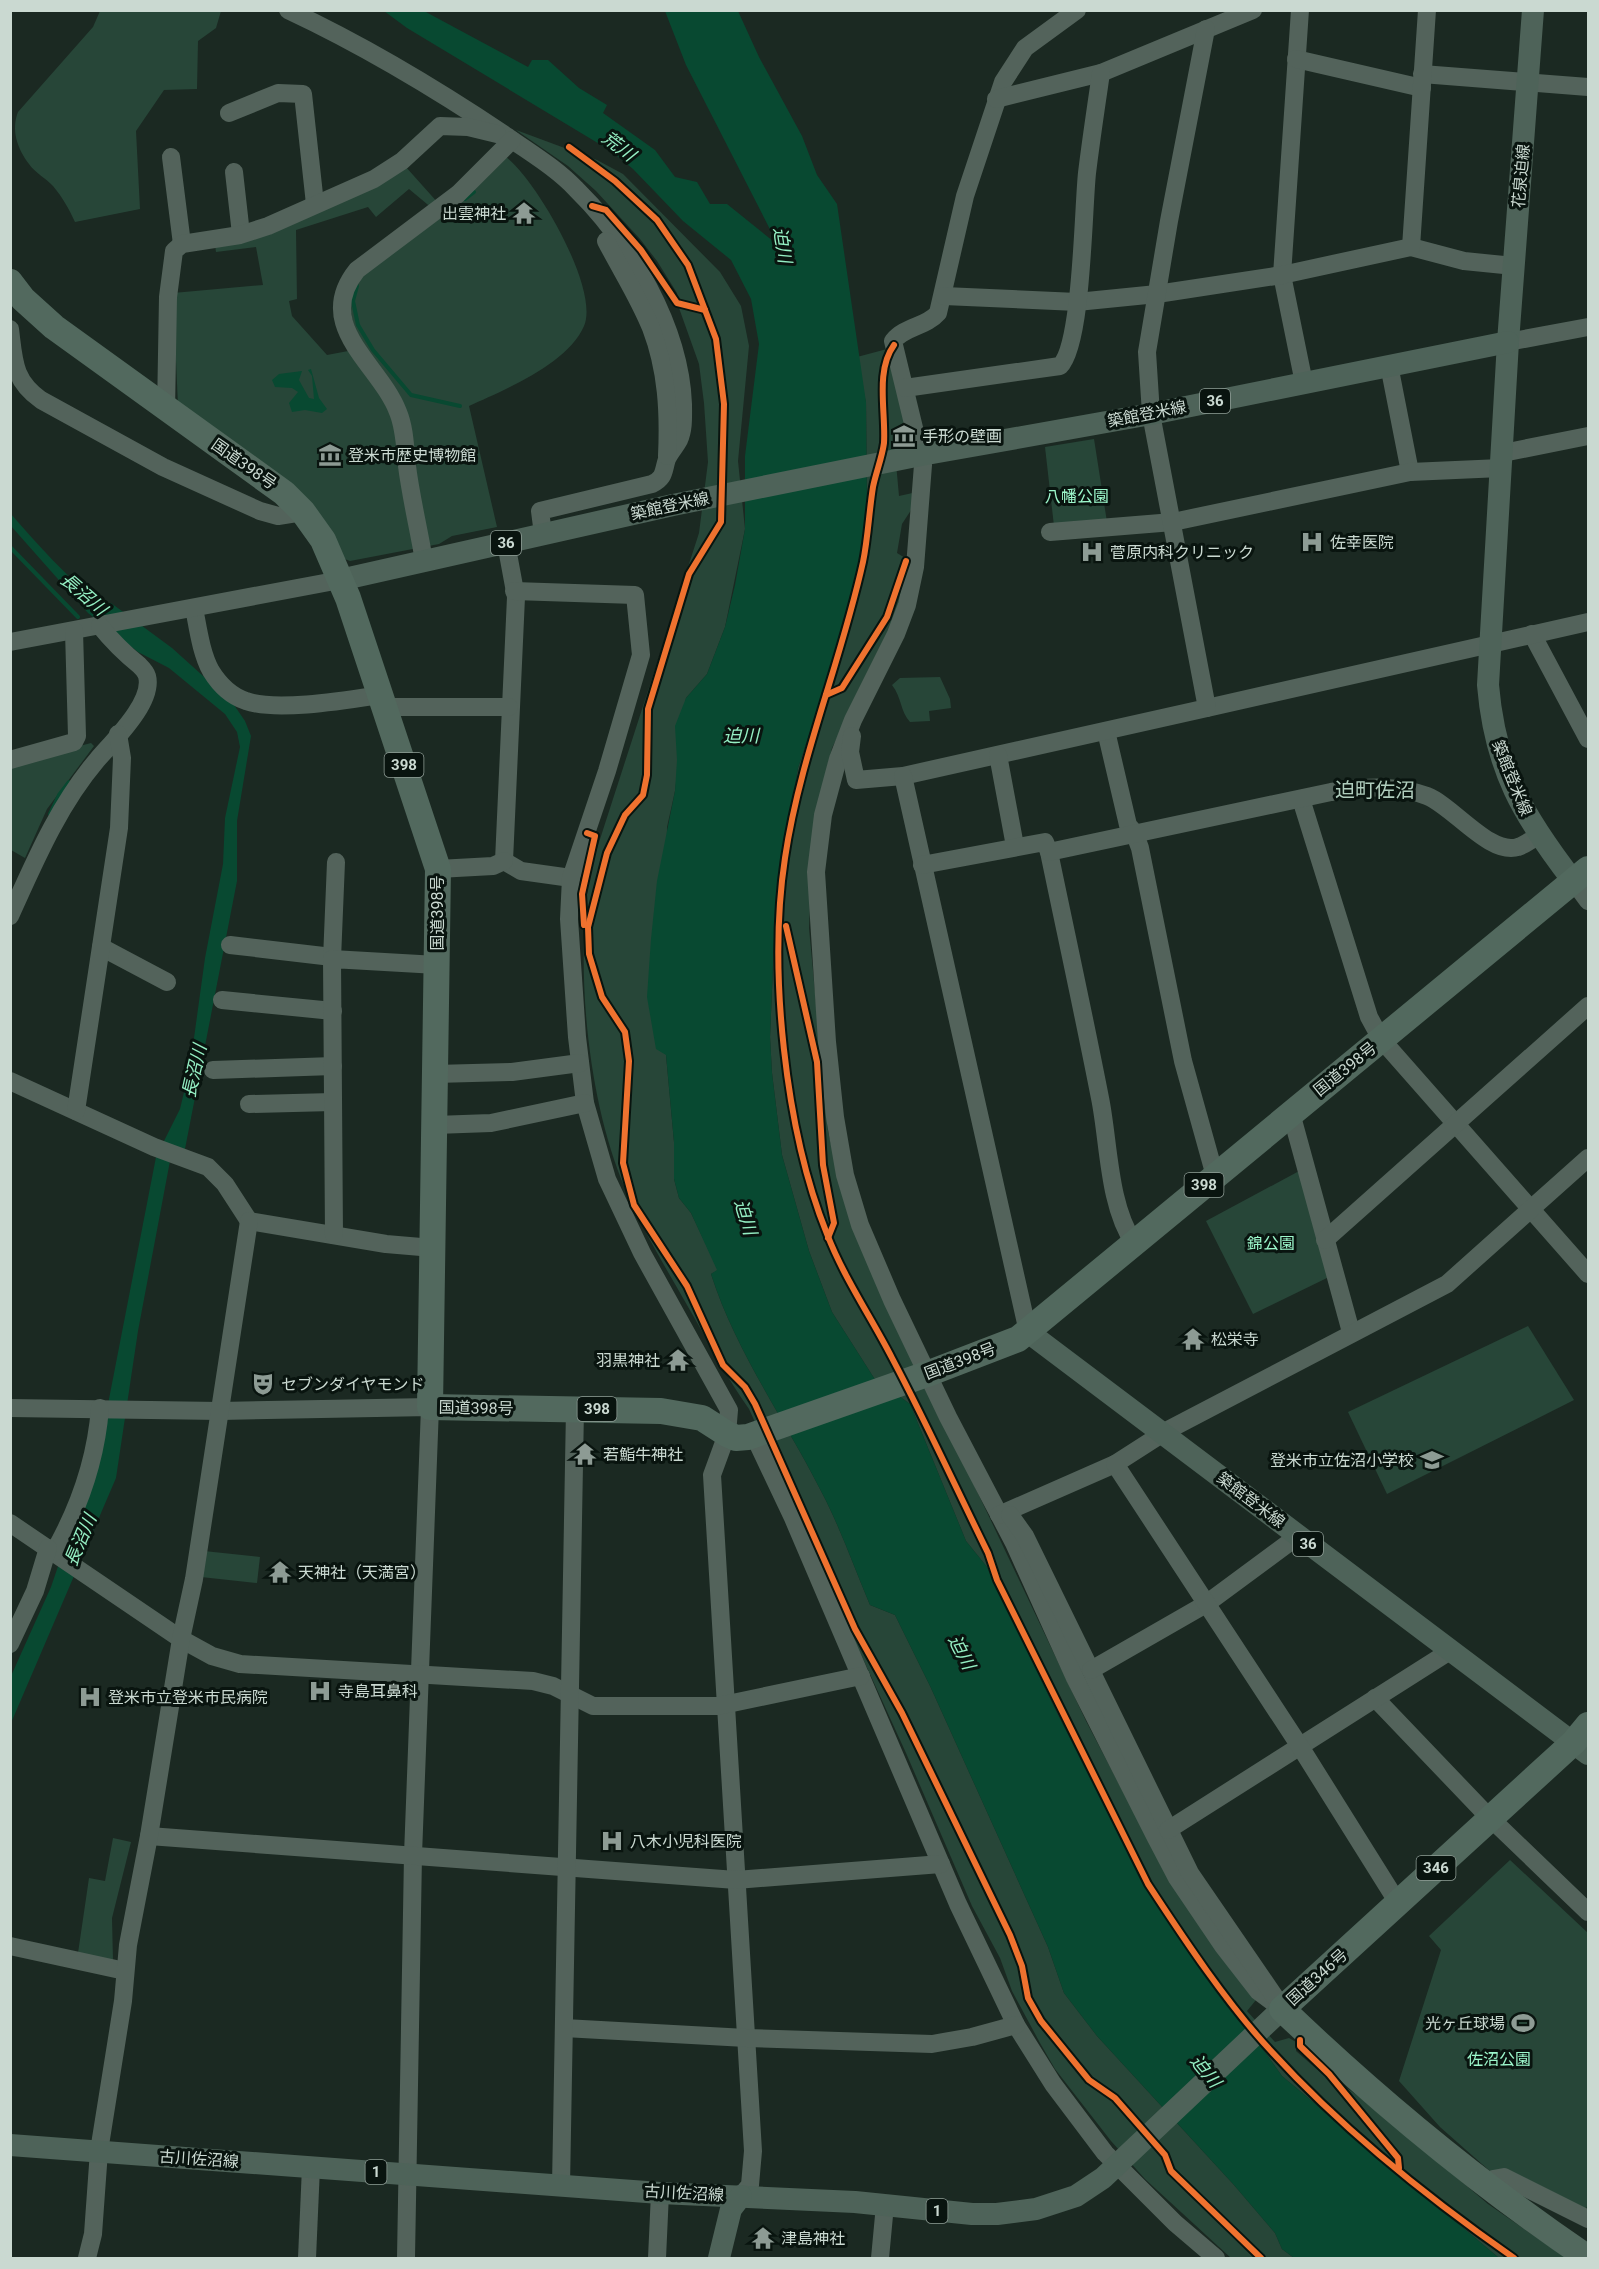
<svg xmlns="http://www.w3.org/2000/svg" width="1599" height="2269" font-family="Roboto,'Noto Sans JP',sans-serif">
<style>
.green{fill:#274638}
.water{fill:#084931}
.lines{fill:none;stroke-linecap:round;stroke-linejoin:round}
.stream{stroke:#084931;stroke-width:4}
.minor{stroke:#53635b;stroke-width:18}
.major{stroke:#4e6359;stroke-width:22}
.highway{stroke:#52695e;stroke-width:26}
.cycleway-casing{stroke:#09140f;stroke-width:10}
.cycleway{stroke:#ef722f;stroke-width:6}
.labels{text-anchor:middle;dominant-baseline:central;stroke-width:6;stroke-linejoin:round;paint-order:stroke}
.shield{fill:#09140f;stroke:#909e97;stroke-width:1.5}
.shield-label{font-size:15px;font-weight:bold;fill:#cad9d1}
.street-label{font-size:16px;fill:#cad9d1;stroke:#09140f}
.poi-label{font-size:16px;fill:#cad9d1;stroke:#09140f;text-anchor:start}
.park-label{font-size:16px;fill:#9df8cc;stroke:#09140f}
.water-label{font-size:18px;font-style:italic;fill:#95f0c4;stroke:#09140f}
.quarter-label{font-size:20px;fill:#afcdbd;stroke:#09140f}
</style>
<rect width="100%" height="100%" fill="#1b2922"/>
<!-- green -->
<g class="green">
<path d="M100 11H221L216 28 198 41 197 89 164 90 136 131 140 209 75 222C69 209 63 198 53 186 46 178 35 173 29 164 17 148 11 130 18 112L93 27Z"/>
<path d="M516 130 597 160 623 174 720 272 741 306 749 346 738 461 745 529 725 627 707 674 686 698 675 791 667 827 666 1055 674 1142V1179L679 1198 691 1213 718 1270 711 1274C736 1352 784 1418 821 1491 840 1527 854 1567 870 1605L895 1615 931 1688 1048 1947 1064 1993 1097 2036 1234 2185 1275 2233 1282 2249 1294 2258H1231L1145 2179 1111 2141 1055 2069 1040 2043 1012 1991 1000 1958 972 1906 906 1753 749 1409C727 1378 710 1345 691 1312 668 1271 643 1232 625 1188 587 1100 574 961 591 867L699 533 708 462 704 403 699 364 679 308 677 293 657 261 640 239 596 191 568 166Z"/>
<path d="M506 157C536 180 600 289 584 326 568 364 504 390 469 406L497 527 452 536 439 544 350 561 342 558 178 406 173 293 263 285 256 247 216 252 215 245 405 166 439 204 433 209 409 189 376 217 368 207 296 230 297 299 289 301 292 316 327 355 364 348C351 320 345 309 358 279Z"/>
<polygon points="887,349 907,420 893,430 899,496 917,492 915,504 902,524 897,553 910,561 891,630 832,748 820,796 812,848 809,928 828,1131 839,1179 965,1466 1086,1721 1163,1868 1256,2000 1247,2011 1275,2042 1289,2038 1296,2042 1296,2051 1328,2079 1340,2083 1375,2108 1488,2204 1566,2258 1499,2258 1282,2076 1153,1895 1058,1715 987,1567 966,1541 910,1404 874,1378 832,1312 809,1251 782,1155 772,1073 770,1037 776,895 798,768 830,672 860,558 867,506 866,403 857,357"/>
<polygon points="1094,439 1107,522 1054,526 1045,447"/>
<path d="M940 677 950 699 951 708 929 711 930 721 910 722C900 711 902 698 892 685L900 678Z"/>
<polygon points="91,743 94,746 47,809 25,858 11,850 11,764"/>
<polygon points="1301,1170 1329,1277 1253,1314 1206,1221"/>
<polygon points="1528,1326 1574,1400 1387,1494 1348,1412"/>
<polygon points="204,1551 260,1557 257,1583 201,1577"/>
<polygon points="113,1838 131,1842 112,1918 113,1961 78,1953 89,1878 105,1881"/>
<polygon points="1510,1860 1588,1933 1588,2205 1585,2210 1491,2172 1440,2127 1399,2081 1441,1950 1429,1936"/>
</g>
<!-- water -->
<g class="water">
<path d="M384 11H424L528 67 532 60H548L579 88 607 105 603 113 655 150 675 177 697 182 710 204H727L778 245 686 65 665 11H738L759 57 802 136 817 175 837 204 866 402 867 506 860 558 830 672 798 768 776 895 770 1037 772 1073 782 1155 809 1251 832 1312 874 1378 910 1404 966 1541 987 1567 1058 1715 1153 1895 1282 2076 1499 2258H1294L1282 2249 1275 2233 1234 2185 1097 2036 1064 1993 1048 1947 931 1688 895 1615 870 1605C854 1567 840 1527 821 1491 784 1418 736 1352 711 1274L717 1270 691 1213 679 1198 674 1179V1142L666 1055 656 1049 647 997 651 939 657 881 675 791 677 760 675 726 686 698 707 674 725 627 735 585 745 529V456L759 344 751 299 731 260 683 221 633 169 611 151 407 28Z"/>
<polygon points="311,369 319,398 327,409 322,413 305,410 292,412 289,403 298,392 292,388 275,387 272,380 279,374 302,371 299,380 309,398 314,399 312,376 308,370"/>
<path d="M11 514C39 546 66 577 100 603H111L172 648 232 702 245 721 251 736 237 821V881L185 1149 170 1161 138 1331 116 1478 11 1723V1676L51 1587 107 1422 109 1399 156 1157 180 1109 190 1067 205 958 223 864 225 818 240 747 237 732 225 714 169 668 138 652 88 613 11 526Z"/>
</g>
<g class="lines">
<!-- stream -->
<g class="stream">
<polyline points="465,199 474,192"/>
<polyline points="357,286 353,301 358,325 373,350 411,395 460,406"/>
<polyline points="10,547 78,617"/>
<polyline points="50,814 59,795 69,782"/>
</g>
<!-- minor -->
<g class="minor">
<path d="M288 10C365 46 438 90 508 137 532 154 556 168 576 189 630 242 680 327 683 404 683 416 684 429 679 440 676 446 670 452 667 459 663 471 665 478 652 484L540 511 543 534"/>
<path d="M1077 10 1025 48 1003 82 965 196 938 313C926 327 905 326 893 341L923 465 915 567 907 605 896 634 853 720 838 759 823 815 816 872 827 1042 835 1117 845 1175 860 1225 892 1300 948 1417 1014 1543 1075 1678 1156 1838 1177 1878 1223 1946 1258 1991 1282 2009"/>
<polyline points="1300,10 1282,275 1304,383"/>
<polyline points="1296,59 1422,88"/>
<polyline points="1422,74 1588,87"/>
<polyline points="996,99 1101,73 1253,10"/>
<polyline points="229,113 278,93 303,94 315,204"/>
<polyline points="171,157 182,244"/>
<polyline points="234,172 241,234"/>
<path d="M606 241C621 270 639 298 651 328 667 370 669 412 667 456"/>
<polyline points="1411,247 1464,261 1514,266"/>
<polyline points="944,296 1077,302 1157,294 1282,275 1411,247 1427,10"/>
<path d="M10 329C14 361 13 380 41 400L163 467 260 511 278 516 303 512"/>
<polyline points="1508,342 1588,327"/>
<polyline points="1389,365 1410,472"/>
<path d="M905 388 1060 366C1082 345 1083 211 1087 173 1091 140 1096 107 1101 73"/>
<polyline points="166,411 168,297 174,251 182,244 240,235 268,226 374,179 402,161 440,126 468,127 497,134"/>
<polyline points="1503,453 1588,436"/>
<polyline points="1050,532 1173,522 1410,472 1501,468"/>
<polyline points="506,543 516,597 504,861 521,871 571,878"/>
<path d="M424 561C419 530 411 498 407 466 405 448 405 429 398 412 380 364 312 326 357 270L458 194 512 140"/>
<polyline points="514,591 635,595 641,655 607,771 571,878 569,919 577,1037 585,1103 607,1179 642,1253 729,1410 727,1434 712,1475 753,2151 750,2185 741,2196"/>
<path d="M194 608C198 628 201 653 211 671 219 684 231 696 246 701 276 712 347 700 380 695"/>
<polyline points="1532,634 1588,739"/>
<polyline points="10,642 340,580"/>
<polyline points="384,707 509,707"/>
<polyline points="1207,708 1588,622"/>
<polyline points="1106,731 1128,825 1134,832 1140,848 1183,1061 1215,1176"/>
<polyline points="852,736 850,752 856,780 903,776 1207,708 1151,414 1147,352 1169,221 1206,29"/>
<polyline points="998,755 1015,846"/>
<polyline points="10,760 74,742 77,736 74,631"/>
<polyline points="903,776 1028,1332"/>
<polyline points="1301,799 1369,1017 1381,1039 1588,1274"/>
<path d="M1049 852C1066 934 1084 1016 1100 1098 1109 1142 1108 1205 1134 1243"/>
<path d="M922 865 1045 842 1049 852 1331 792C1364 787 1395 784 1427 796 1453 806 1490 856 1518 847 1525 845 1532 839 1538 836"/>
<polyline points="438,869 493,866 504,861"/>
<polyline points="1574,882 1588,901"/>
<path d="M10 916C35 861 58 806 97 760 113 741 154 702 147 676 146 672 142 668 139 665 124 653 112 641 100 626"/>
<polyline points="230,945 332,957"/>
<polyline points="101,947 167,982"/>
<polyline points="332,959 336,862"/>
<polyline points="222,1000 333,1011"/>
<polyline points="213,1070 333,1066"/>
<polyline points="435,1074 512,1072 580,1063"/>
<polyline points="10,1081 154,1147 208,1167 225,1184 249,1221 386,1244 433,1248"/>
<polyline points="249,1104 333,1102"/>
<polyline points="76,1111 119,828 122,758 118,734"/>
<polyline points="1291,1113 1351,1332"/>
<polyline points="435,1125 491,1123 585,1103"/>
<polyline points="334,1235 332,959 437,965"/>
<polyline points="1325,1240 1588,1006"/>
<polyline points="10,1408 220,1411 430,1407 413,1855 406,2258"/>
<polyline points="758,1434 757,1442 793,1518 958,1904 1016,2025 1053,2084 1105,2153 1175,2223 1216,2258"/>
<polyline points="999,1515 1115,1464"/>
<polyline points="1010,1515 1025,1536 1190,1873 1275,1997"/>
<polyline points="10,1523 181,1639 212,1656 240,1664 533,1681 553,1686 593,1706 718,1706 861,1676"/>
<path d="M54 1552C79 1508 96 1459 100 1408"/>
<polyline points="10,1644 35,1591 48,1548"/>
<polyline points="1091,1670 1206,1604 1298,1536"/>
<polyline points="1375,1698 1484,1812 1588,1912"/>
<polyline points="1168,1830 1450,1651"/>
<polyline points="149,1836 736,1880 941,1864"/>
<polyline points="1398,1903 1301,1748 1115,1464 1168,1430 1447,1284 1588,1158"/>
<polyline points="10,1946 125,1971"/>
<polyline points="564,2028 746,2038 932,2044 972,2037 1016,2025"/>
<polyline points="1486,2185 1493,2179 1504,2177 1588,2219"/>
<polyline points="561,2186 575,1409"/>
<polyline points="87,2258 93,2234 99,2151 123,2001 128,1945 149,1836 181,1639 194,1579 249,1221"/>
<polyline points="307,2258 311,2167"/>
<polyline points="657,2258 660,2193"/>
<polyline points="880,2258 885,2205"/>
</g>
<!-- major -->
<g class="major">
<path d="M1533 10 1508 342 1488 685C1495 769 1523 816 1574 882"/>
<polyline points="340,580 673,505 921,455 1151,414 1508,342"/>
<polyline points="1028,1332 1588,1754"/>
<polyline points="10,2145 660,2193 855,2202 972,2214 997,2214 1036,2209 1076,2196 1103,2178 1282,2009"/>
<polyline points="719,2258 731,2209 741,2196"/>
</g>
<!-- highway -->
<g class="highway">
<polyline points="10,282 23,299 54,327 284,493 303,512 323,540 348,598 438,869 430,1407 661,1411 702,1418 727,1434 736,1438 748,1437 927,1374 1018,1339 1588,869"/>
<path d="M1588 2258C1480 2185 1376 2099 1282 2009L1574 1742 1588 1725"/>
</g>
<!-- cycleway casing -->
<g class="cycleway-casing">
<g id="cycleway">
<polyline points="569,147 615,181 657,220 688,265 716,339 724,404 721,522 689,574 648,709 647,775 643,795 625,815 607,853 588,927 589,954 602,997 625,1032 629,1061 623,1163 634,1205 687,1286 723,1365 745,1387 755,1404 855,1629 902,1713 1010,1935 1022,1966 1028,1998 1041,2021 1089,2080 1115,2098 1165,2155 1171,2171 1261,2258"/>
<polyline points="592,206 606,210 641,250 677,303 705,310"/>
<path d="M894 345C875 371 886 412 884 443 882 458 876 472 873 487 869 512 868 538 863 562 841 662 800 757 785 858 768 969 785 1130 827 1234 844 1278 871 1317 892 1358 926 1422 956 1488 988 1553L997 1580 1148 1884C1184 1939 1227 2004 1272 2052 1343 2130 1428 2198 1514 2258"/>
<polyline points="826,695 842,688 887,617 906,561"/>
<polyline points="584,925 582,894 595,836 587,833"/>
<polyline points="786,926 817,1062 823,1165 834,1223 828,1238"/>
<polyline points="1300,2040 1300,2046 1329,2074 1398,2158 1399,2168"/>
</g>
</g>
<!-- cycleway -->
<use href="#cycleway" class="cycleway"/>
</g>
<!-- icons -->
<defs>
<g id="temple-bare" transform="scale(1.8)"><path d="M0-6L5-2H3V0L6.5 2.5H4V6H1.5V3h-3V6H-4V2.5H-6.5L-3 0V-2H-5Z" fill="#8d9b94" stroke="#09140f" stroke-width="2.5" paint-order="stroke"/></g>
<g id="museum-bare" transform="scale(1.8)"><path d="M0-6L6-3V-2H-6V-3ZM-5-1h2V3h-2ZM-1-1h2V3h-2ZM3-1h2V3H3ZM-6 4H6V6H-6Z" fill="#8d9b94" stroke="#09140f" stroke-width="2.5" paint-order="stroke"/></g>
<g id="hospital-bare" transform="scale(1.8)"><path d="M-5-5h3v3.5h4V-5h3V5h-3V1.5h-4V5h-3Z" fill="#8d9b94" stroke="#09140f" stroke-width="2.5" paint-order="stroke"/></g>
<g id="theatre-bare" transform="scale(1.8)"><path d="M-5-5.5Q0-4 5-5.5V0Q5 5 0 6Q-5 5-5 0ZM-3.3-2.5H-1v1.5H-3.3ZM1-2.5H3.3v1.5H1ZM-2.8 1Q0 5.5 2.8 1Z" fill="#8d9b94" stroke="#09140f" stroke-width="2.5" paint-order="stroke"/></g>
<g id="school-bare" transform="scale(1.8)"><path d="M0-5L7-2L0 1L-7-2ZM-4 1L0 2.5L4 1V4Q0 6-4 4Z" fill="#8d9b94" stroke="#09140f" stroke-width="2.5" paint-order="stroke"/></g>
<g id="stadium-bare" transform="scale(1.8)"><path d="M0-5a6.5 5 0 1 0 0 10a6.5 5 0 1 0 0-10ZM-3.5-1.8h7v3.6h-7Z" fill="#8d9b94" stroke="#09140f" stroke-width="2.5" paint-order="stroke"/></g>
</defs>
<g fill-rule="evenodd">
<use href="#temple-bare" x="524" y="213"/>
<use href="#museum-bare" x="904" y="436"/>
<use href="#museum-bare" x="330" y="455"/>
<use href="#hospital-bare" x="1312" y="542"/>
<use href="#hospital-bare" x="1092" y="552"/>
<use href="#temple-bare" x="1193" y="1339"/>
<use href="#temple-bare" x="678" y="1360"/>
<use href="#theatre-bare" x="263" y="1384"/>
<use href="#temple-bare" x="585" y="1454"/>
<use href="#school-bare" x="1432" y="1460"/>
<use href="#temple-bare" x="280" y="1572"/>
<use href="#hospital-bare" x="320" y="1691"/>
<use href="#hospital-bare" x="90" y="1697"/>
<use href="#hospital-bare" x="612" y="1841"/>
<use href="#stadium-bare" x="1523" y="2023"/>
<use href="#temple-bare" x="763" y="2238"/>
</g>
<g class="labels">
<!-- shield labels -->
<g class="shield">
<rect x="1200" y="389" width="30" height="24" rx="4.5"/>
<rect x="491" y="531" width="30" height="24" rx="4.5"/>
<rect x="384.5" y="753" width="39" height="24" rx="4.5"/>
<rect x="1184.5" y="1173" width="39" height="24" rx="4.5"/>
<rect x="577.5" y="1397" width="39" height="24" rx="4.5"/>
<rect x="1293" y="1532" width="30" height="24" rx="4.5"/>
<rect x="1416.5" y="1856" width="39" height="24" rx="4.5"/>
<rect x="365.5" y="2160" width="21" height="24" rx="4.5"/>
<rect x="926.5" y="2199" width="21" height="24" rx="4.5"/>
</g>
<g class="shield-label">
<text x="1215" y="401">36</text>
<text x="506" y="543">36</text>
<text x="404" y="765">398</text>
<text x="1204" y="1185">398</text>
<text x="597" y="1409">398</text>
<text x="1308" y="1544">36</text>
<text x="1436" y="1868">346</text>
<text x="376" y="2172">1</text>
<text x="937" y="2211">1</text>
</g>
<!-- street labels -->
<g class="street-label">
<text transform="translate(1521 176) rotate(-85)">花泉迫線</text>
<text transform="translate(1147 414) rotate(-11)">築館登米線</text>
<text transform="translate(244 464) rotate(35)">国道398号</text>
<text transform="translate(670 506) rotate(-12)">築館登米線</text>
<text transform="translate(1512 778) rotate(68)">築館登米線</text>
<text transform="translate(437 913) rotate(-90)">国道398号</text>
<text transform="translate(1345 1069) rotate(-39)">国道398号</text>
<text transform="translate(960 1361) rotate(-21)">国道398号</text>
<text transform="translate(476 1408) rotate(1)">国道398号</text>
<text transform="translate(1251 1500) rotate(37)">築館登米線</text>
<text transform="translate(1317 1977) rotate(-42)">国道346号</text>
<text transform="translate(199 2159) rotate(4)">古川佐沼線</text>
<text transform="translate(684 2193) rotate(3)">古川佐沼線</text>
</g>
<!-- poi labels -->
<g class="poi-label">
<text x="506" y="213" text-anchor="end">出雲神社</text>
<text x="922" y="436">手形の壁画</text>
<text x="348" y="455">登米市歴史博物館</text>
<text x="1330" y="542">佐幸医院</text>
<text x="1110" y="552">菅原内科クリニック</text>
<text x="1211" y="1339">松栄寺</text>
<text x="660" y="1360" text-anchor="end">羽黒神社</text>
<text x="281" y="1384">セブンダイヤモンド</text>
<text x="603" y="1454">若鮨牛神社</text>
<text x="1414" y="1460" text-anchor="end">登米市立佐沼小学校</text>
<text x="298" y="1572">天神社（天満宮）</text>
<text x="338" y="1691">寺島耳鼻科</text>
<text x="108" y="1697">登米市立登米市民病院</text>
<text x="630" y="1841">八木小児科医院</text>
<text x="1505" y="2023" text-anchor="end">光ヶ丘球場</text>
<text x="781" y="2238">津島神社</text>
</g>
<!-- park labels -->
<g class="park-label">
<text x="1077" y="496">八幡公園</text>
<text x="1271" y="1243">錦公園</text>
<text x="1499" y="2059">佐沼公園</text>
</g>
<!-- water labels -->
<g class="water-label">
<text transform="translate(619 146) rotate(37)">荒川</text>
<text transform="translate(783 245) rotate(81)">迫川</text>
<text transform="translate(84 594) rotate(41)">長沼川</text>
<text x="741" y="735">迫川</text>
<text transform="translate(194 1071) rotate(-77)">長沼川</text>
<text transform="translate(746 1217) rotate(73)">迫川</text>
<text transform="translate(80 1540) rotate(-67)">長沼川</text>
<text transform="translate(962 1652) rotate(63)">迫川</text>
<text transform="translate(1206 2071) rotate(51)">迫川</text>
</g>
<!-- quarter labels -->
<g class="quarter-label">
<text x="1375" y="790">迫町佐沼</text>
</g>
</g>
<!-- border -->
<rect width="1599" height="2269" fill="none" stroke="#cad9d1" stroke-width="24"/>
</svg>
